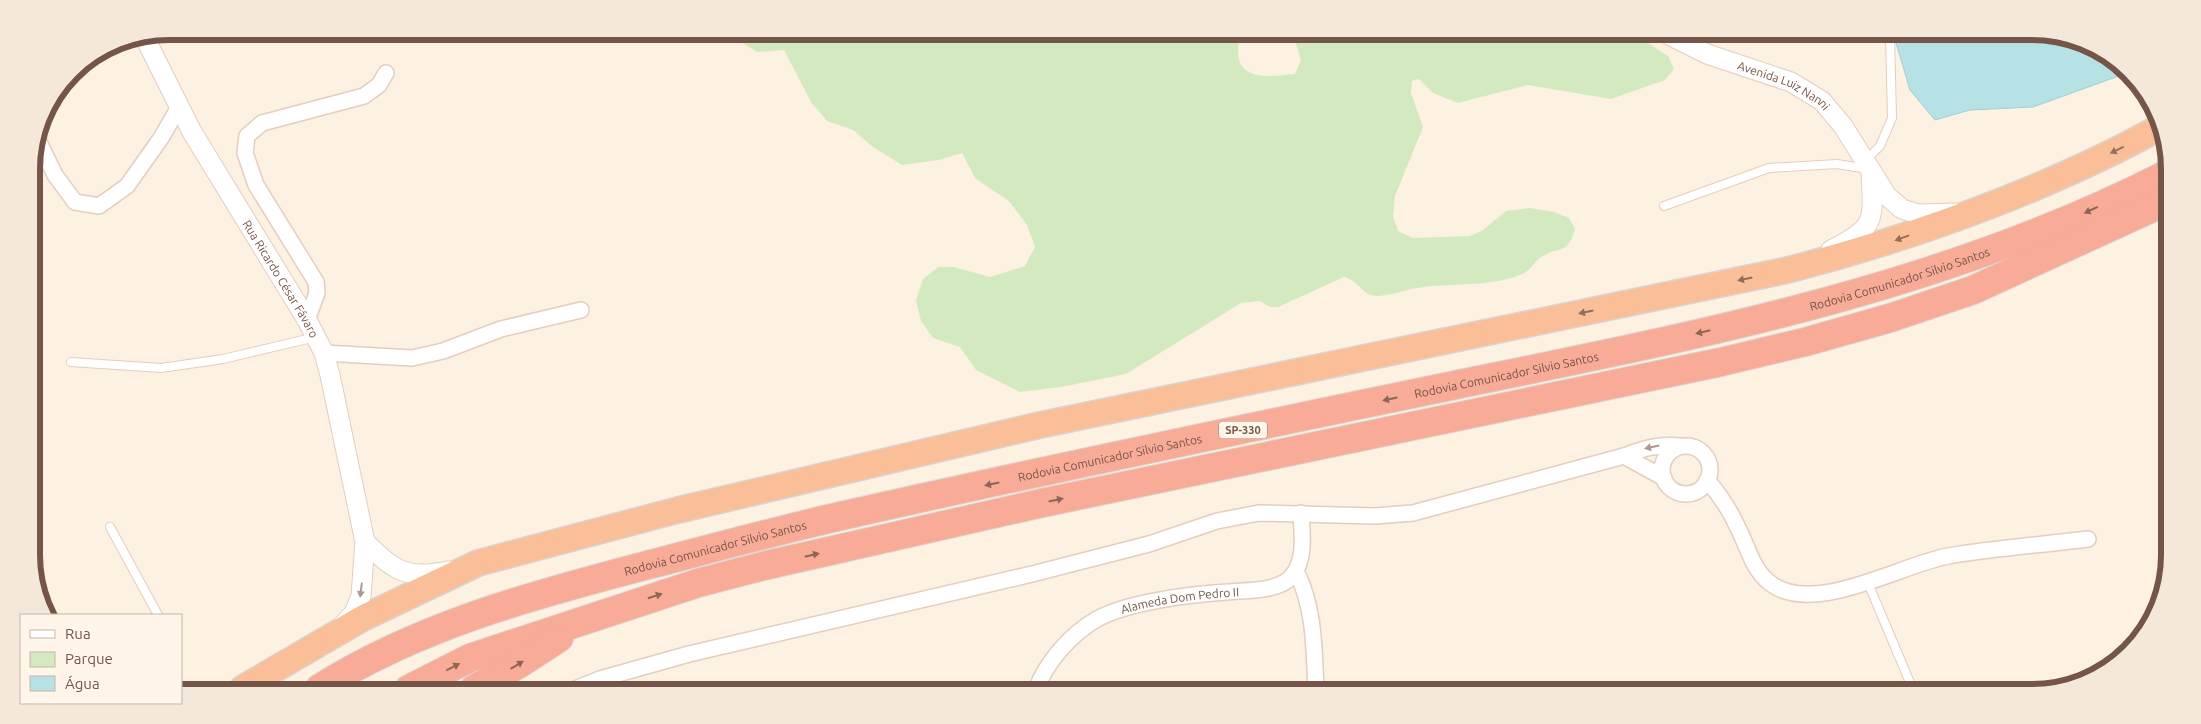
<svg xmlns="http://www.w3.org/2000/svg" width="2201" height="724" font-family="Ubuntu,sans-serif">
<style>
.residential{fill:#f4e2d0}
.green{fill:#d3eac0}
.water{fill:#b6e2e6;stroke:#9cd2d8}
.lines{fill:none;stroke-linecap:round;stroke-linejoin:round}
.service-casing{stroke:#e3cec0;stroke-width:10}
.minor-casing{stroke:#e3cec0;stroke-width:18}
.tertiary-casing{stroke:#e3cec0;stroke-width:21}
.trunk-casing{stroke:#dbd3cf;stroke-width:28}
.motorway-casing{stroke:#dbd3cf;stroke-width:30}
.service{stroke:#fff;stroke-width:8}
.minor{stroke:#fff;stroke-width:15}
.tertiary{stroke:#fff;stroke-width:19}
.trunk{stroke:#fabe98;stroke-width:25}
.motorway{stroke:#f8ab97;stroke-width:28}
.oneway{fill:#966f5c}
.oneway2{fill:#8e6658}
.oneway3{fill:#ac9991}
.labels{text-anchor:middle;dominant-baseline:central;stroke-width:4;stroke-linejoin:round;paint-order:stroke}
.shield{fill:#fff5e8;stroke:#9e8578;stroke-width:1}
.shield-label{font-size:11px;font-weight:bold;fill:#745548}
.street-label{font-size:12px;fill:#745548;stroke:#fff5e8}
.rim{fill:none;stroke:#745548;stroke-width:6}
</style>
<rect width="100%" height="100%" fill="#fdf1e1"/>
<!-- residential -->
<polygon class="residential" points="114,43 90,70 79,67"/>
<!-- green -->
<path class="green" d="M726 33 1242 34C1240 40 1237 48 1238 54 1240 82 1275 76 1295 74L1301 60 1293 34 1636 35 1668 56 1674 69 1665 80 1611 99 1528 85 1458 103 1433 93 1419 79 1412 81 1411 93 1423 127 1395 196 1393 216 1398 231 1413 238 1469 236 1482 231 1506 211 1530 208 1554 212 1569 218 1575 229C1567 256 1561 245 1543 256 1536 259 1532 268 1526 272 1500 287 1454 283 1424 287 1409 288 1395 295 1379 296 1362 297 1359 280 1344 277L1278 307H1270L1260 301 1241 303 1126 374 1061 387 1020 392 976 370 960 347 933 338 921 321 916 301 923 279 938 267H954L990 277 1025 266 1035 247 1027 225 1009 201 975 178 962 153 939 160 902 165 873 147 853 130 827 121 811 102 784 50 757 52Z"/>
<!-- water -->
<polygon class="water" points="1894,36 2068,36 2127,73 2033,107 1970,110 1935,120 1910,90"/>
<g class="lines">
<!-- service casing -->
<g class="service-casing">
<g id="service">
<polyline points="1866,160 1880,146 1892,118 1890,36"/>
<polyline points="1664,206 1769,168 1837,164 1868,169"/>
<polyline points="71,362 161,368 223,359 316,337"/>
<polyline points="110,527 158,615"/>
<polyline points="1868,583 1914,692"/>
</g>
</g>
<!-- minor casing -->
<g class="minor-casing">
<g id="minor">
<polyline points="37,138 55,175 75,202 99,206 127,186 161,138 179,107"/>
<polyline points="307,320 317,293 316,282 256,185 245,153 247,136 262,123 364,96 379,85 386,73"/>
<polyline points="324,353 412,358 443,351 501,329 581,310"/>
<circle cx="1686" cy="470" r="24"/>
<polyline points="1624,456 1664,478"/>
<path d="M1707 480C1720 495 1730 510 1738 528 1748 547 1752 569 1770 583 1813 617 1902 564 1948 556 1994 548 2041 545 2088 539"/>
<path d="M1296 571C1315 608 1314 650 1316 691"/>
<path d="M575 689 600 679 689 654 1032 574 1149 544 1217 521 1259 513 1375 516 1413 513 1624 456C1644 448 1659 444 1680 446"/>
<path id="s1" d="M1036 690C1046 662 1071 634 1097 619 1128 602 1192 594 1227 592 1247 590 1279 592 1292 576 1306 560 1302 533 1301 513"/>
</g>
</g>
<!-- tertiary casing -->
<g class="tertiary-casing">
<g id="tertiary">
<path id="s2" d="M1669 35 1707 54 1791 82 1822 101 1843 126 1887 196 1902 209 1918 214 1955 213"/>
<path id="s3" d="M144 36 192 132 307 320 324 353 330 375 365 542 361 596 354 613 342 626"/>
<path d="M1831 250C1878 227 1873 220 1871 171"/>
<path d="M365 542C394 570 405 580 448 571"/>
</g>
</g>
<!-- trunk casing -->
<g class="trunk-casing">
<path id="trunk" d="M243 688 363 618 478 563 678 510 1040 425 1788 270C1873 248 1955 221 2036 187 2078 169 2120 150 2160 127"/>
</g>
<!-- motorway casing -->
<g class="motorway-casing">
<g id="motorway">
<path id="s4" d="M320 688C418 626 533 595 644 566 710 549 775 531 841 516 1048 469 1257 426 1465 383 1705 334 1946 287 2167 174"/>
<polyline points="409,689 470,658 698,583 763,566 1042,503 1721,362 1805,342 1890,318 1973,290 2167,201"/>
<polyline points="474,689 519,664 559,638"/>
</g>
</g>
<!-- service -->
<use href="#service" class="service"/>
<!-- minor -->
<use href="#minor" class="minor"/>
<!-- tertiary -->
<use href="#tertiary" class="tertiary"/>
<!-- trunk -->
<use href="#trunk" class="trunk"/>
<!-- motorway -->
<use href="#motorway" class="motorway"/>
</g>
<!-- one-way arrows -->
<defs><path id="oneway-solid" d="M-6-.8H1V-3.2L6.5 0L1 3.2V.8H-6Z" transform="scale(1.25)"/></defs>
<g class="oneway">
<use href="#oneway-solid" transform="translate(2117 150) rotate(154)"/>
<use href="#oneway-solid" transform="translate(1902 238) rotate(160)"/>
<use href="#oneway-solid" transform="translate(1745 279) rotate(168)"/>
<use href="#oneway-solid" transform="translate(1586 312) rotate(168)"/>
</g>
<g class="oneway2">
<use href="#oneway-solid" transform="translate(2091 210) rotate(155)"/>
<use href="#oneway-solid" transform="translate(1703 332) rotate(167)"/>
<use href="#oneway-solid" transform="translate(1390 399) rotate(168)"/>
<use href="#oneway-solid" transform="translate(992 484) rotate(168)"/>
<use href="#oneway-solid" transform="translate(1056 500) rotate(-12)"/>
<use href="#oneway-solid" transform="translate(812 555) rotate(-13)"/>
<use href="#oneway-solid" transform="translate(655 596) rotate(-18)"/>
<use href="#oneway-solid" transform="translate(517 665) rotate(-31)"/>
<use href="#oneway-solid" transform="translate(453 667) rotate(-27)"/>
</g>
<g class="oneway3">
<use href="#oneway-solid" transform="translate(1652 447) rotate(168)"/>
<use href="#oneway-solid" transform="translate(361 590) rotate(97)"/>
</g>
<g class="labels">
<!-- shield labels -->
<rect class="shield" x="1219" y="421.5" width="48" height="17" rx="4"/>
<g class="shield-label">
<text x="1243" y="430">SP-330</text>
</g>
<!-- street labels -->
<g class="street-label">
<text stroke="none"><textPath href="#s2" startOffset="126">Avenida Luiz Nanni</textPath></text>
<text stroke="none"><textPath href="#s4" startOffset="1636">Rodovia Comunicador Silvio Santos</textPath></text>
<text stroke="none"><textPath href="#s3" startOffset="279">Rua Ricardo César Fávaro</textPath></text>
<text stroke="none"><textPath href="#s4" startOffset="1231">Rodovia Comunicador Silvio Santos</textPath></text>
<text stroke="none"><textPath href="#s4" startOffset="826">Rodovia Comunicador Silvio Santos</textPath></text>
<text stroke="none"><textPath href="#s4" startOffset="421">Rodovia Comunicador Silvio Santos</textPath></text>
<text stroke="none"><textPath href="#s1" startOffset="181">Alameda Dom Pedro II</textPath></text>
</g>
</g>
<!-- crop -->
<path d="M0 0H2201V724H0ZM169 40H2032A129 129 0 0 1 2161 169V555A129 129 0 0 1 2032 684H169A129 129 0 0 1 40 555V169A129 129 0 0 1 169 40Z" fill="#f4e8db" fill-rule="evenodd"/>
<path class="rim" d="M169 40H2032A129 129 0 0 1 2161 169V555A129 129 0 0 1 2032 684H169A129 129 0 0 1 40 555V169A129 129 0 0 1 169 40Z"/>
<!-- legend -->
<rect x="20" y="614" width="162" height="90" fill="#fff5e8" stroke="#c7b5a8"/>
<rect x="30" y="630" width="25" height="8" fill="#ffffff" stroke="#c7b5a8"/>
<text x="65" y="639" font-size="15" fill="#745548">Rua</text>
<rect x="30" y="652" width="25" height="15" fill="#d3eac0" stroke="#c7b5a8"/>
<text x="65" y="664" font-size="15" fill="#745548">Parque</text>
<rect x="30" y="676" width="25" height="15" fill="#b6e2e6" stroke="#c7b5a8"/>
<text x="65" y="689" font-size="15" fill="#745548">Água</text>
</svg>
